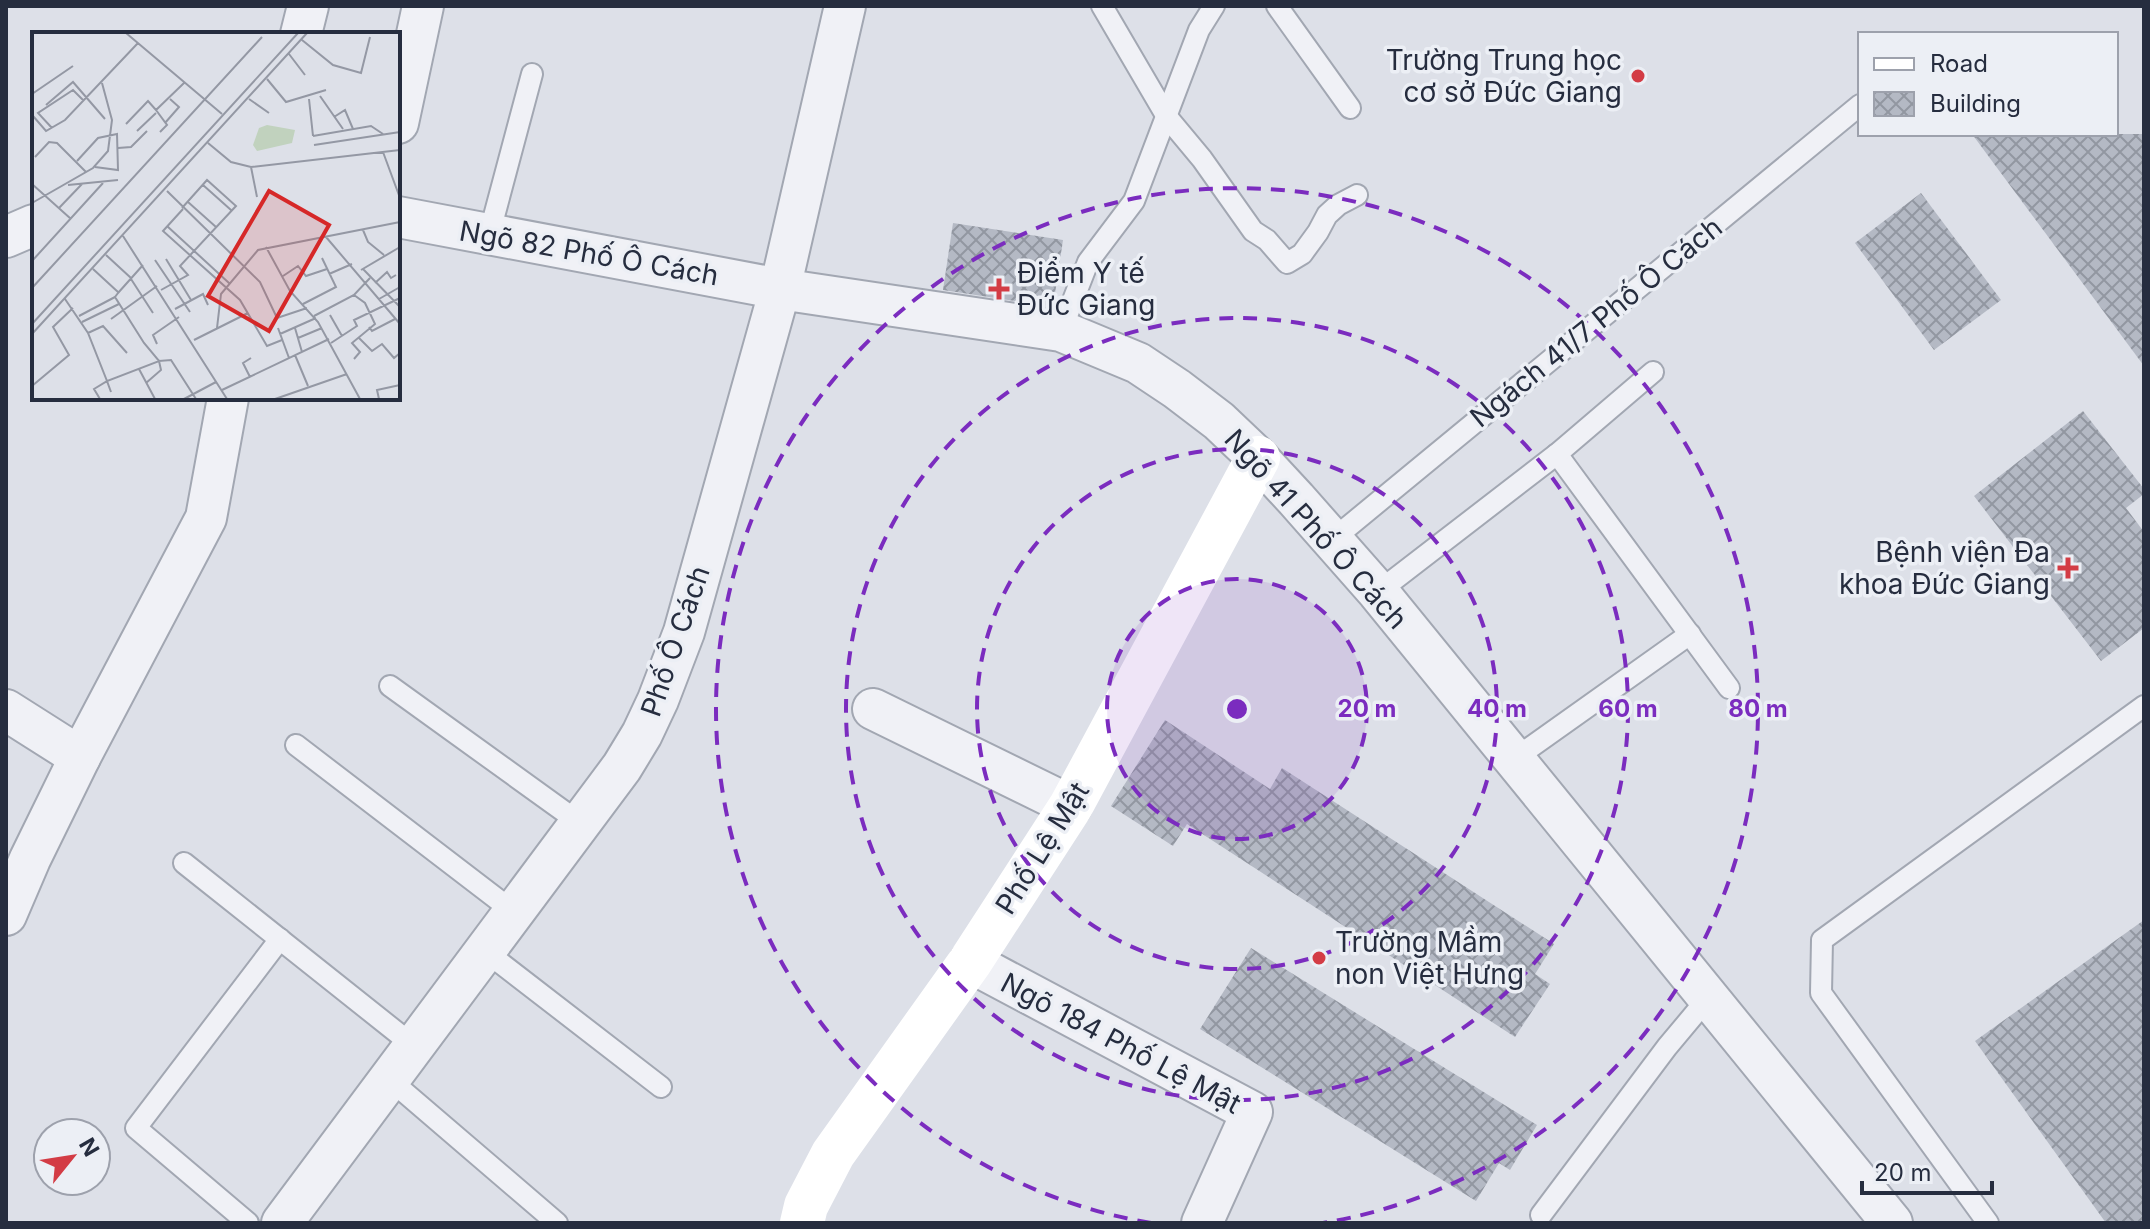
<svg xmlns="http://www.w3.org/2000/svg" width="2150" height="1229" font-family="Inter,sans-serif">
<style>
.building{fill:url(#building-cross-hatch)}
.lines{fill:none;stroke-linecap:round;stroke-linejoin:round}
.lane-casing{stroke:#a2a7b2;stroke-width:24}
.street-casing{stroke:#a2a7b2;stroke-width:44}
.lane{stroke:#f0f1f6;stroke-width:20}
.street{stroke:#f0f1f6;stroke-width:40}
.secondary{stroke:#fff;stroke-width:44}
.ring{fill:none;stroke:#7b2cbf;stroke-width:4;stroke-dasharray:14 10}
.poi-dot{fill:#d33c45;stroke:#eceff5;stroke-width:3}
.labels{text-anchor:middle;dominant-baseline:central;stroke-width:7;stroke-linejoin:round;paint-order:stroke}
.poi-label{font-size:28px;fill:#262d3f;stroke:#eceff5;text-anchor:end}
.street-label{font-size:28px;fill:#262d3f;stroke:#eceff5}
.inset-road{fill:none;stroke:#9498a4;stroke-width:2}
.view{fill:#d62828;fill-opacity:0.15;stroke:#d62828;stroke-width:4}
.inset-edge{fill:none;stroke:#262d3f;stroke-width:4}
.centre{fill:#7b2cbf;stroke:#eceff5;stroke-width:4}
.ring-label{font-size:24px;text-anchor:middle;font-weight:bold;fill:#7b2cbf;stroke:#eceff5;stroke-width:7;stroke-linejoin:round;paint-order:stroke}
</style>
<defs>
<pattern id="building-cross-hatch" width="8" height="8" patternUnits="userSpaceOnUse" patternTransform="scale(2)"><rect width="8" height="8" fill="#b4b9c4"/><path d="M0 0l8 8M0 8l8-8" fill="none" stroke="#9297a1"/></pattern>
</defs>
<rect width="100%" height="100%" fill="#dde0e8"/>
<!-- building -->
<g class="building">
<polygon points="1972,134 2144,134 2144,366"/>
<polygon points="1921,193 2001,300 1934,350 1855,243"/>
<polygon points="953,223 1063,240 1053,307 943,290"/>
<polygon points="2083,411 2144,489 2144,494 2126,508 2144,532 2144,628 2101,661 1974,496"/>
<polygon points="1165,720 1270,789 1282,768 1554,944 1535,974 1550,984 1515,1037 1187,824 1173,846 1111,806"/>
<polygon points="2144,920 2144,1223 2106,1223 1975,1041"/>
<polygon points="1251,948 1537,1125 1510,1170 1499,1163 1476,1201 1200,1029"/>
</g>
<g class="lines">
<!-- lane casing -->
<g class="lane-casing">
<g id="lane">
<polyline points="1102,6 1167,117 1202,159 1253,231 1267,240 1287,263 1302,254 1318,232 1327,215 1338,205 1357,195"/>
<polyline points="1277,6 1350,108"/>
<polyline points="489,235 532,74"/>
<polyline points="1061,331 1088,262 1134,201 1199,30 1214,6"/>
<polyline points="1557,454 1729,688"/>
<polyline points="1332,540 1860,105"/>
<polyline points="1378,592 1557,454 1653,372"/>
<polyline points="390,686 580,823"/>
<polyline points="296,745 514,912"/>
<polyline points="1514,759 1690,634"/>
<polyline points="184,863 414,1046"/>
<polyline points="485,951 661,1087"/>
<polyline points="389,1079 557,1223"/>
<polyline points="1541,1215 1667,1047 1708,998"/>
<polyline points="248,1223 136,1128 280,939"/>
<polyline points="1988,1223 1821,993 1822,940 2144,706"/>
</g>
</g>
<!-- street casing -->
<g class="street-casing">
<g id="street">
<polyline points="301,34 308,6"/>
<polyline points="398,123 423,6"/>
<polyline points="398,217 780,289 1061,331 1138,363 1177,389 1219,421 1258,458 1296,499 1378,592 1892,1223"/>
<polyline points="6,237 34,225"/>
<polyline points="873,709 1071,806"/>
<polyline points="6,710 80,757"/>
<polyline points="6,915 30,859 80,757 206,518 228,398"/>
<polyline points="970,962 1252,1112 1202,1223"/>
<polyline points="282,1223 622,767 642,734 658,700 684,632 780,289 845,6"/>
</g>
</g>
<!-- lane -->
<use href="#lane" class="lane"/>
<!-- street -->
<use href="#street" class="street"/>
<!-- secondary -->
<polyline class="secondary" points="802,1223 806,1206 833,1154 970,962 1071,806 1258,458"/>
</g>
<!-- distance rings -->
<circle cx="1237" cy="709" r="130" fill="#7b2cbf" fill-opacity=".12"/>
<g class="ring">
<circle cx="1237" cy="709" r="130"/>
<circle cx="1237" cy="709" r="260"/>
<circle cx="1237" cy="709" r="391"/>
<path d="M1151 1223A521 521 0 1 1 1323 1223"/>
</g>
<!-- markers -->
<g class="poi-dot">
<circle cx="1638" cy="76" r="8"/>
<path d="M995 277h8v8h8v8h-8v8h-8v-8h-8v-8h8z"/>
<path d="M2064 556h8v8h8v8h-8v8h-8v-8h-8v-8h8z"/>
<circle cx="1319" cy="958" r="8"/>
</g>
<g class="labels">
<!-- poi labels -->
<g class="poi-label">
<text x="1622" y="60">Trường Trung học<tspan x="1622" dy="32">cơ sở Đức Giang</tspan></text>
<text x="1017" y="273" text-anchor="start">Điểm Y tế<tspan x="1017" dy="32">Đức Giang</tspan></text>
<text x="2050" y="552">Bệnh viện Đa<tspan x="2050" dy="32">khoa Đức Giang</tspan></text>
<text x="1335" y="942" text-anchor="start">Trường Mầm<tspan x="1335" dy="32">non Việt Hưng</tspan></text>
</g>
<!-- street labels -->
<g class="street-label">
<text transform="translate(589 253) rotate(10)">Ngõ 82 Phố Ô Cách</text>
<text transform="translate(1596 322) rotate(-39)">Ngách 41/7 Phố Ô Cách</text>
<text transform="translate(1316 529) rotate(48)">Ngõ 41 Phố Ô Cách</text>
<text transform="translate(675 641) rotate(-71)">Phố Ô Cách</text>
<text transform="translate(1042 848) rotate(-58)">Phố Lệ Mật</text>
<text transform="translate(1121 1043) rotate(28)">Ngõ 184 Phố Lệ Mật</text>
</g>
</g>
<!-- overview -->
<g transform="translate(32 32)">
<rect width="368" height="368" fill="#dde0e8"/>
<path d="M235 93 263 98 260 111 225 119 221 113 227 96Z" fill="#c1d2be"/>
<path class="inset-road" d="M94 1 190 82M270 8 301 33 329 41 338 5M257 22 273 43M235 47 254 70 294 58M0 62 41 34M288 64 311 97M217 67 237 81M277 67 281 104M14 73 41 50 73 87M124 78 135 93 128 100M1 84 14 99 33 88 106 11M302 85 313 78 321 97M133 91 147 75 138 67M94 92 116 69 124 78 152 51M20 96 6 81 41 58 52 69M105 99 124 81M281 104 339 94 351 102M176 111 199 130 219 135 368 118M282 113 368 100M86 116 99 115 115 99M351 120 368 166M3 125 17 110 25 111 54 140M45 129 66 106 85 102 86 138 63 135M219 135 225 165M0 152 39 187M36 153 86 148M171 153 199 178M135 159 228 250 245 286 275 276M156 170 184 195M0 171 61 136 76 119 80 88 70 51M27 176 50 152M151 177 131 199 208 268 235 314 250 308M135 194 197 251M331 198 336 210 352 223M91 204 195 367M294 205 368 292M234 215 258 259 286 290 328 367M74 223 99 246M134 227 159 268M123 228 158 280M0 229 71 151M61 237 86 260M331 237 368 275M329 238 368 215M297 242 320 232M251 244 266 234 274 244 295 237M99 247 121 281M343 251 355 240 359 246 364 243M0 256 230 5M129 258 156 243 148 234 204 174 175 148 150 176M86 261 83 265 112 311 127 329 139 328 164 367M86 261 111 233M322 263 333 271 343 292 320 311 328 320 322 327M33 267 56 301 75 349 62 357 68 367M347 267 368 255M271 272 304 255 290 226M143 277 171 262 176 273M298 283 310 304M47 284 83 265M282 284 322 263 338 246M79 287 125 254M50 290 87 272M0 292 266 1M337 295 340 299 363 287M185 296 189 262 226 218 368 190M246 296 257 326M263 296 270 320M56 301 71 294 95 321M0 302 275 1M248 302 284 286M326 305 340 319 350 312 362 326 368 321M266 306 290 296M162 308 216 281M299 311 325 294 322 288 368 266M125 312 121 303 147 285M263 323 276 354M107 337 123 367M218 345 211 331 219 326M0 354 37 323 21 295 41 276M190 358 297 307M79 360 75 349 127 329 129 338 114 351M152 367 184 350M243 367 315 342M347 367 345 358 368 353"/>
<path class="view" d="M237 159 297 193 237 299 176 264Z"/>
<rect width="368" height="368" class="inset-edge"/>
</g>
<circle cx="1237" cy="709" r="12" class="centre"/>
<g class="ring-label">
<text x="1367" y="717">20 m</text>
<text x="1497" y="717">40 m</text>
<text x="1628" y="717">60 m</text>
<text x="1758" y="717">80 m</text>
</g>
<!-- border -->
<rect width="2150" height="1229" fill="none" stroke="#262d3f" stroke-width="16"/>
<!-- legend -->
<rect x="1858" y="32" width="260" height="104" fill="#eceff5" stroke="#9da1ac" stroke-width="2"/>
<rect x="1874" y="58" width="40" height="12" fill="#ffffff" stroke="#9da1ac" stroke-width="2"/>
<text x="1930" y="72" font-size="24" fill="#262d3f">Road</text>
<rect x="1874" y="92" width="40" height="24" fill="url(#building-cross-hatch)" stroke="#9da1ac" stroke-width="2"/>
<text x="1930" y="112" font-size="24" fill="#262d3f">Building</text>
<!-- north arrow -->
<g transform="translate(72 1157) rotate(60)"><circle r="38" fill="#eceff5" stroke="#9da1ac" stroke-width="2"/>
<path d="M0-6L14 30L0 20L-14 30Z" fill="#d33c45"/>
<text y="-12" font-size="22" font-weight="bold" text-anchor="middle" fill="#262d3f">N</text>
</g>
<!-- scale -->
<path d="M1862 1181v12h130v-12" fill="none" stroke="#262d3f" stroke-width="4"/>
<text x="1874" y="1181" font-size="24" fill="#262d3f" stroke="#eceff5" stroke-width="6" paint-order="stroke">20 m</text>
</svg>
